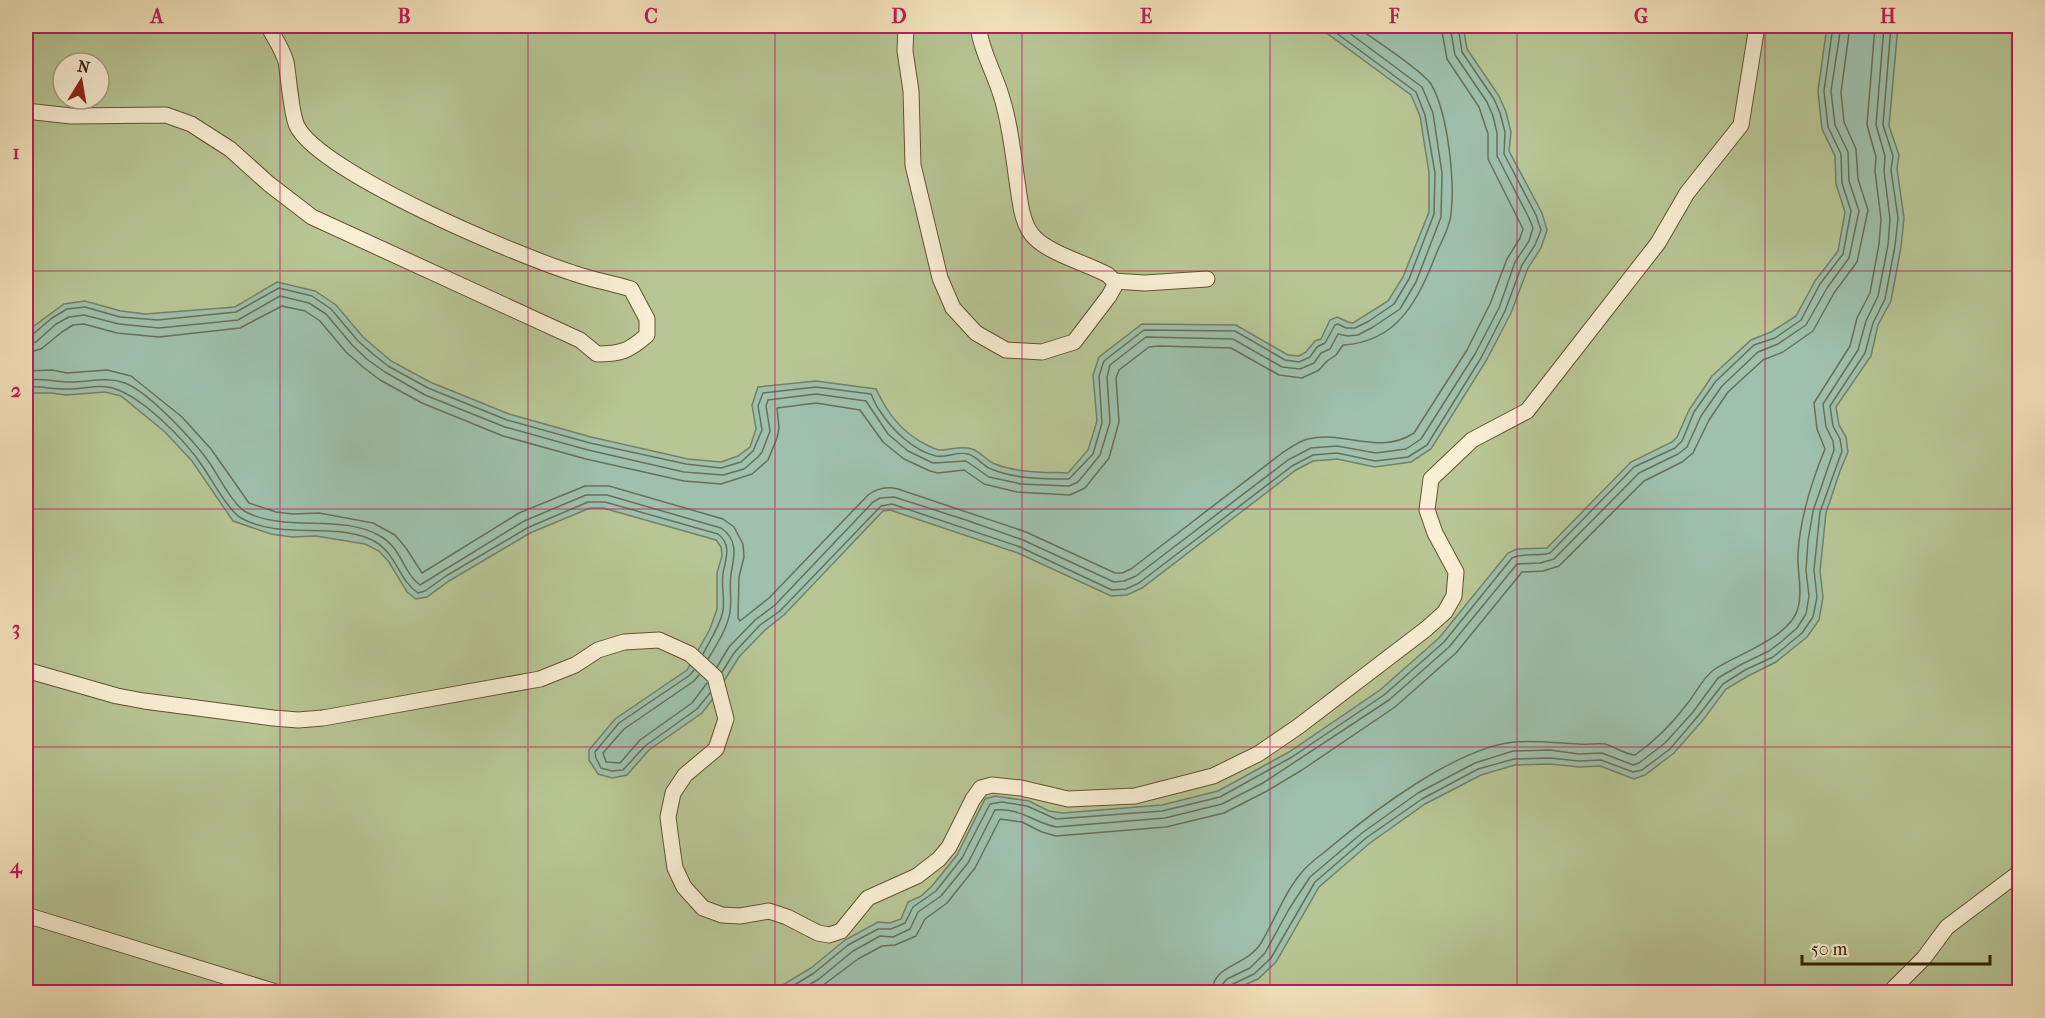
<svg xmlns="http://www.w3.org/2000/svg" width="2045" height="1018" font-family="'IM FELL French Canon',serif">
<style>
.green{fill:#b8c695;stroke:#76724a;stroke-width:1.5;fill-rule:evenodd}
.water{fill:#9ec0ac;stroke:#748067;stroke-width:1.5}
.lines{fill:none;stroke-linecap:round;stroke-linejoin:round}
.shore{stroke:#697056;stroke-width:1.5}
.service-casing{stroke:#645130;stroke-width:17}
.service{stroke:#f9efd5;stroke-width:15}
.grid{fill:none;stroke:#c2185b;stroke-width:1.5;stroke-opacity:0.55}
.neatline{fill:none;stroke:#c2185b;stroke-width:2}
.grid-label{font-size:20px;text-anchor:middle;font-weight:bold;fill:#c2185b}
</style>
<rect width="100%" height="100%" fill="#f6e6bf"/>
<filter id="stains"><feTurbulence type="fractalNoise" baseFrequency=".00333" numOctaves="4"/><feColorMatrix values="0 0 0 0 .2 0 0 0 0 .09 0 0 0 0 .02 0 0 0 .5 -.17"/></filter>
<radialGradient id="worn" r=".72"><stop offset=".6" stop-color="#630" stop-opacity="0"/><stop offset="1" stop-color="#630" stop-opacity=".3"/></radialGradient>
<!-- green -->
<path class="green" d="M26 26H2019V992H26ZM63 63H99V99H63Z"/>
<!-- water -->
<g class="water">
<path d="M1317 26H1463L1467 49 1499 96 1506 112 1511 132 1509 151 1542 213 1547 230 1541 248 1528 268 1511 313 1486 361 1431 449 1411 462 1375 467 1337 459 1313 461 1296 470 1142 588 1127 595 1111 596 1018 553 890 510 883 511 784 615 765 630 739 657 712 700 702 713 649 750 627 775 612 778 598 774 589 760V750L615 719 687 670 710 629 717 609V573L722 556 721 547 716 540 603 508H590L530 533 449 581 427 597 416 599 407 592 389 562 379 551 365 544 316 536 292 537 271 534 233 521 192 461 165 432 121 396 105 392 66 395 51 393H26V332L64 304 85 301 121 311 145 314 235 307 277 282 315 291 336 305 363 337 391 361 430 382 509 414 591 437 688 459 721 462 738 456 750 447 756 429 752 405 758 387 816 381 876 389C888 414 902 433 927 445 931 447 936 450 940 450 951 450 961 445 972 449 981 452 987 461 995 464 1018 473 1044 472 1068 473L1088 450 1097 421 1093 375 1099 357 1142 324 1236 325 1288 355 1299 356 1306 352 1315 341 1321 339 1330 320 1337 317 1348 322 1353 323 1388 301 1403 277 1429 212V173L1420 116 1411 95Z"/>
<polygon points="1827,26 1898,26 1889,126 1899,155 1897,169 1904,218 1901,247 1891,301 1878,325 1871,356 1836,407 1839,425 1846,437 1848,452 1840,471 1826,513 1820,571 1823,597 1819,620 1807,637 1776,662 1748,676 1726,689 1703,720 1674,753 1645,775 1634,779 1600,766 1579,767 1550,764 1515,765 1481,775 1425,804 1370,843 1319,887 1276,962 1258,979 1229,992 771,992 811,968 845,940 878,922 890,923 901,919 908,902 921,896 932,886 957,855 985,799 995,796 1029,801 1049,811 1063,813 1162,805 1218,791 1289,752 1380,690 1439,638 1508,553 1517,549 1547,548 1631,462 1672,442 1677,437 1689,410 1712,376 1751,340 1771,332 1796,316 1815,281 1838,251 1845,212 1836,184 1835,156 1822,129 1818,91"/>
</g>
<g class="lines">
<!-- shore -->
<g class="shore">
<path d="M26 337 32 335 52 318 67 309 85 307 120 317 158 320 236 312 279 288 312 296 331 309 358 341 373 354 388 366 428 388 507 420 590 443 686 464 721 468 741 462 753 451 762 430 758 406 763 393 816 387 871 394C874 400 876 406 880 411 892 430 914 451 936 456 947 458 958 451 968 454 978 457 983 466 991 469 1015 479 1044 479 1069 479L1093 454 1102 423 1099 376 1104 361 1144 330 1235 331 1285 360 1299 362 1310 357 1317 347 1325 343 1335 325 1338 324 1346 328H1355L1369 321 1394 304 1409 279 1434 214 1435 173 1425 115 1416 92 1327 26"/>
<polyline points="26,344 36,342 56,324 69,317 84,315 119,324 159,328 238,320 280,296 309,303 326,314 353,346 368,360 385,372 425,395 505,427 588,450 684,472 723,475 744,469 758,457 762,452 770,431 766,406 768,400 816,394 866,401 888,434 908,451 933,463 966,461 989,477 1021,484 1069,486 1078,482 1100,455 1110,422 1107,377 1110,365 1146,337 1233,339 1282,367 1300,369 1314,363 1321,353 1330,349 1338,334 1348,336 1358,335 1373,327 1400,309 1416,282 1441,217 1442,173 1433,113 1422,87 1340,26"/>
<path d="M26 353 41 349 62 332 73 325 84 324 117 333 159 337 240 328 282 306 305 311 320 321 346 352 363 367 380 380 422 403 503 436 586 459 684 481 721 484 752 474 768 460 777 438 779 428 777 408 816 403 860 410 883 442 904 459 930 471 938 473 964 470 984 484 1017 492 1070 495 1085 488 1109 458 1119 422 1116 378 1119 370 1149 347 1159 346 1231 348 1279 375 1302 378 1319 370 1327 361 1336 355 1343 345C1399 342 1419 298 1437 252 1442 240 1450 227 1451 214 1455 181 1448 113 1431 84 1422 70 1371 37 1355 26"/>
<path d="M26 371 52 370 67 373 107 370 131 376 182 417 211 449 249 503 276 512 293 514 319 513 373 523 395 535 406 548 422 573 519 513 585 486H609L723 519 734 527 743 544 744 557 739 577 738 618 740 621 769 598 868 495C877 488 887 486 898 489L1026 532 1115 573H1122L1131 569 1282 453C1290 448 1299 441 1308 439 1345 430 1379 456 1414 433L1467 350 1490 304 1507 259 1520 238 1523 229 1488 159V134L1479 107 1447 59 1441 26"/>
<path d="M26 380C40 378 52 381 66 382 87 383 105 376 125 383 149 392 197 444 211 465 219 477 234 506 246 512 287 533 341 513 380 536 402 548 403 573 420 585L524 521 586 495H607L721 528C739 540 734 557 731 574 729 587 732 600 730 612 727 629 717 644 708 659"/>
<path d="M26 387C40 386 52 389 66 389 80 390 94 385 107 387 138 391 186 441 203 467 212 480 228 510 241 518 281 540 329 522 370 539 397 551 397 579 418 593L425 591 446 576 527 528 588 502H605L718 534C732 545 726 558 723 573 721 585 725 599 723 611 720 626 710 640 703 654"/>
<polyline points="717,667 729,647 755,620 775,605 873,502 880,498 894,497 966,520 1023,540 1114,582 1124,581 1136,576 1288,460 1311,448 1337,446 1376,453 1406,449 1421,439 1475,354 1499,308 1515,262 1529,241 1533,228 1529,218 1497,156 1497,133 1493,116 1487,102 1455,55 1450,26"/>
<polyline points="694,670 690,675 619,723 595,752 596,758 601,768 612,771 623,770 645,746 697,709 710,693"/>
<polyline points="722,672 734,653 760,625 780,611 881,506 892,504 1020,547 1112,590 1126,589 1139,583 1292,466 1313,455 1337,453 1375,461 1408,457 1427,445 1481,358 1505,311 1522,265 1535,245 1541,230 1536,215 1504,154 1505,132 1500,113 1494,99 1462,52 1458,26"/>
<polyline points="699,675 694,681 624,729 603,753 606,762 620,763 640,740 692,703 707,683"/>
<path d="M783 992 814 973 848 945 878 929H891L905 923 913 907 936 891 962 858 990 804 1002 802 1027 806 1056 819 1162 811 1220 797 1292 757 1384 695 1444 642 1512 558C1524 552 1538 557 1550 553L1634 467 1675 448 1682 441 1694 412 1716 381 1754 345 1775 338 1801 320 1820 284 1843 254 1851 211 1842 183 1841 154 1828 127 1824 91 1833 26"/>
<path d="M797 992 819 979 853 951 880 936 893 937 910 929 918 912 941 896 968 863 995 810C1019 807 1035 823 1056 827L1165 818 1222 804 1263 783 1389 700 1449 647 1517 564 1540 563 1554 559 1639 473 1678 454 1687 447 1701 416 1722 386 1758 352 1778 344 1806 325 1827 288 1849 258 1859 211 1849 181 1848 152 1835 125 1831 91 1841 26"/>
<polyline points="814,992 858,959 882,946 895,945 916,936 925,919 947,903 975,868 1000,819 1022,822 1042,832 1056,836 1166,827 1224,813 1267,791 1302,770 1395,707 1456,653 1522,572 1543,571 1559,566 1644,481 1682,462 1693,453 1709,420 1728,392 1763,360 1783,352 1813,331 1834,293 1857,262 1868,210 1858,179 1856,149 1844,122 1841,92 1850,26"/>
<path d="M1212 992C1213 964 1246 967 1261 943 1275 920 1284 893 1302 872 1310 862 1323 854 1333 845 1376 809 1457 748 1514 742 1535 740 1556 743 1578 744 1587 745 1596 743 1605 744 1615 747 1624 754 1635 755 1655 741 1672 724 1687 704 1696 693 1703 677 1715 669 1738 654 1791 637 1798 608 1803 591 1797 572 1798 554 1800 517 1811 483 1825 449L1817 429 1814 403 1850 346 1857 318 1870 293 1879 244 1881 219 1875 171 1876 157 1867 125 1875 26"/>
<polyline points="1221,992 1222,985 1227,979 1250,968 1265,953 1289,909 1310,877 1362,833 1418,793 1475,763 1513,751 1550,750 1579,754 1602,753 1633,765 1639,763 1665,743 1693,712 1718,678 1742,664 1769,651 1781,642 1797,628 1806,614 1809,596 1806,570 1808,541 1813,511 1834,450 1833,441 1826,427 1823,404 1858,350 1866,321 1878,296 1888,245 1890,219 1884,171 1885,156 1876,125 1884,26"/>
<polyline points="1229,992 1231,985 1254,974 1271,958 1315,882 1366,838 1422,799 1478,769 1514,759 1550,758 1579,761 1601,760 1633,772 1642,770 1670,749 1698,716 1723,684 1745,670 1773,657 1802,633 1813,617 1817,597 1814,570 1820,512 1842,451 1840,439 1833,426 1830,406 1865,353 1873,323 1885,299 1895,246 1898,218 1891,170 1893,156 1883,125 1891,26"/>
</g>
<!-- service casing -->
<g class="service-casing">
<g id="service">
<path d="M906 26 905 51 911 91 913 165 940 278 953 308 976 333 1006 350 1042 352 1074 342 1109 296 1114 287V281L1108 275C1088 264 1051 254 1035 238 1021 225 1020 199 1017 181 1013 153 1010 123 1001 95 994 72 981 50 978 26"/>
<path d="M26 111 71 116 166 115 191 124 230 149 269 184 312 217 580 340 597 354C621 354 629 351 647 335V319L631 289C612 283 592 280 573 273 519 256 320 173 297 126 291 114 289 78 286 62 283 50 274 37 268 26"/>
<polyline points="1114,281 1145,283 1207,279"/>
<polyline points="26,670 117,696 144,701 273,718 298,720 323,718 540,679 575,665 598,650 624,642 659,640 690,654 715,677 726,719 716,749 685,775 673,793 668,817 671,840 675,868 684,887 703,908 722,915 740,916 769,911 787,917 818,933 829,935 841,931 868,898 917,876 939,859 949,847 973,799 981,788 992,785 1021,788 1068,799 1135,796 1213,776 1258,754 1299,726 1426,629 1445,612 1454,596 1456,572 1435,533 1427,510 1431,479 1472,440 1527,411 1658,243 1687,193 1741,125 1757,26"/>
<polyline points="26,915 276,992"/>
<polyline points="1890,992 1924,958 1947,927 2020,872"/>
</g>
</g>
<!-- service -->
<use href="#service" class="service"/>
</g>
<!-- grid -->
<path class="grid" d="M280 26V992M528 26V992M775 26V992M1022 26V992M1270 26V992M1517 26V992M1765 26V992M26 271H2020M26 509H2020M26 747H2020"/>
<!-- margin -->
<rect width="2045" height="1018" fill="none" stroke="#f6e6bf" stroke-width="66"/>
<!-- north arrow -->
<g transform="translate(81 81) rotate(11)"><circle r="28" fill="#f9efd5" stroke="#aa9c80" stroke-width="1.5"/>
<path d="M0-4.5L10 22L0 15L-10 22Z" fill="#8f2418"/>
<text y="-9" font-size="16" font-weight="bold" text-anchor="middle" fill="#341f00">N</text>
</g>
<!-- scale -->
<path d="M1802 955v9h188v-9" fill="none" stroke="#341f00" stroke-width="3"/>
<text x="1811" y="955" font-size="18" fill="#341f00" stroke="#f9efd5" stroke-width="4.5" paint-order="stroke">50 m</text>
<rect x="33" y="33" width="1979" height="952" class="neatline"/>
<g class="grid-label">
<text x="157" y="23">A</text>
<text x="404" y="23">B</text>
<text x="651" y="23">C</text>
<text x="899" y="23">D</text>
<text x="1146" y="23">E</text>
<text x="1394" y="23">F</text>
<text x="1641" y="23">G</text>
<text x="1888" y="23">H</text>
<text x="16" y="159">1</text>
<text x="16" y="397">2</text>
<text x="16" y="635">3</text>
<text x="16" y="873">4</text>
</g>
<rect width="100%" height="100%" filter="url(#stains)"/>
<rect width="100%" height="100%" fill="url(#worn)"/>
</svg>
